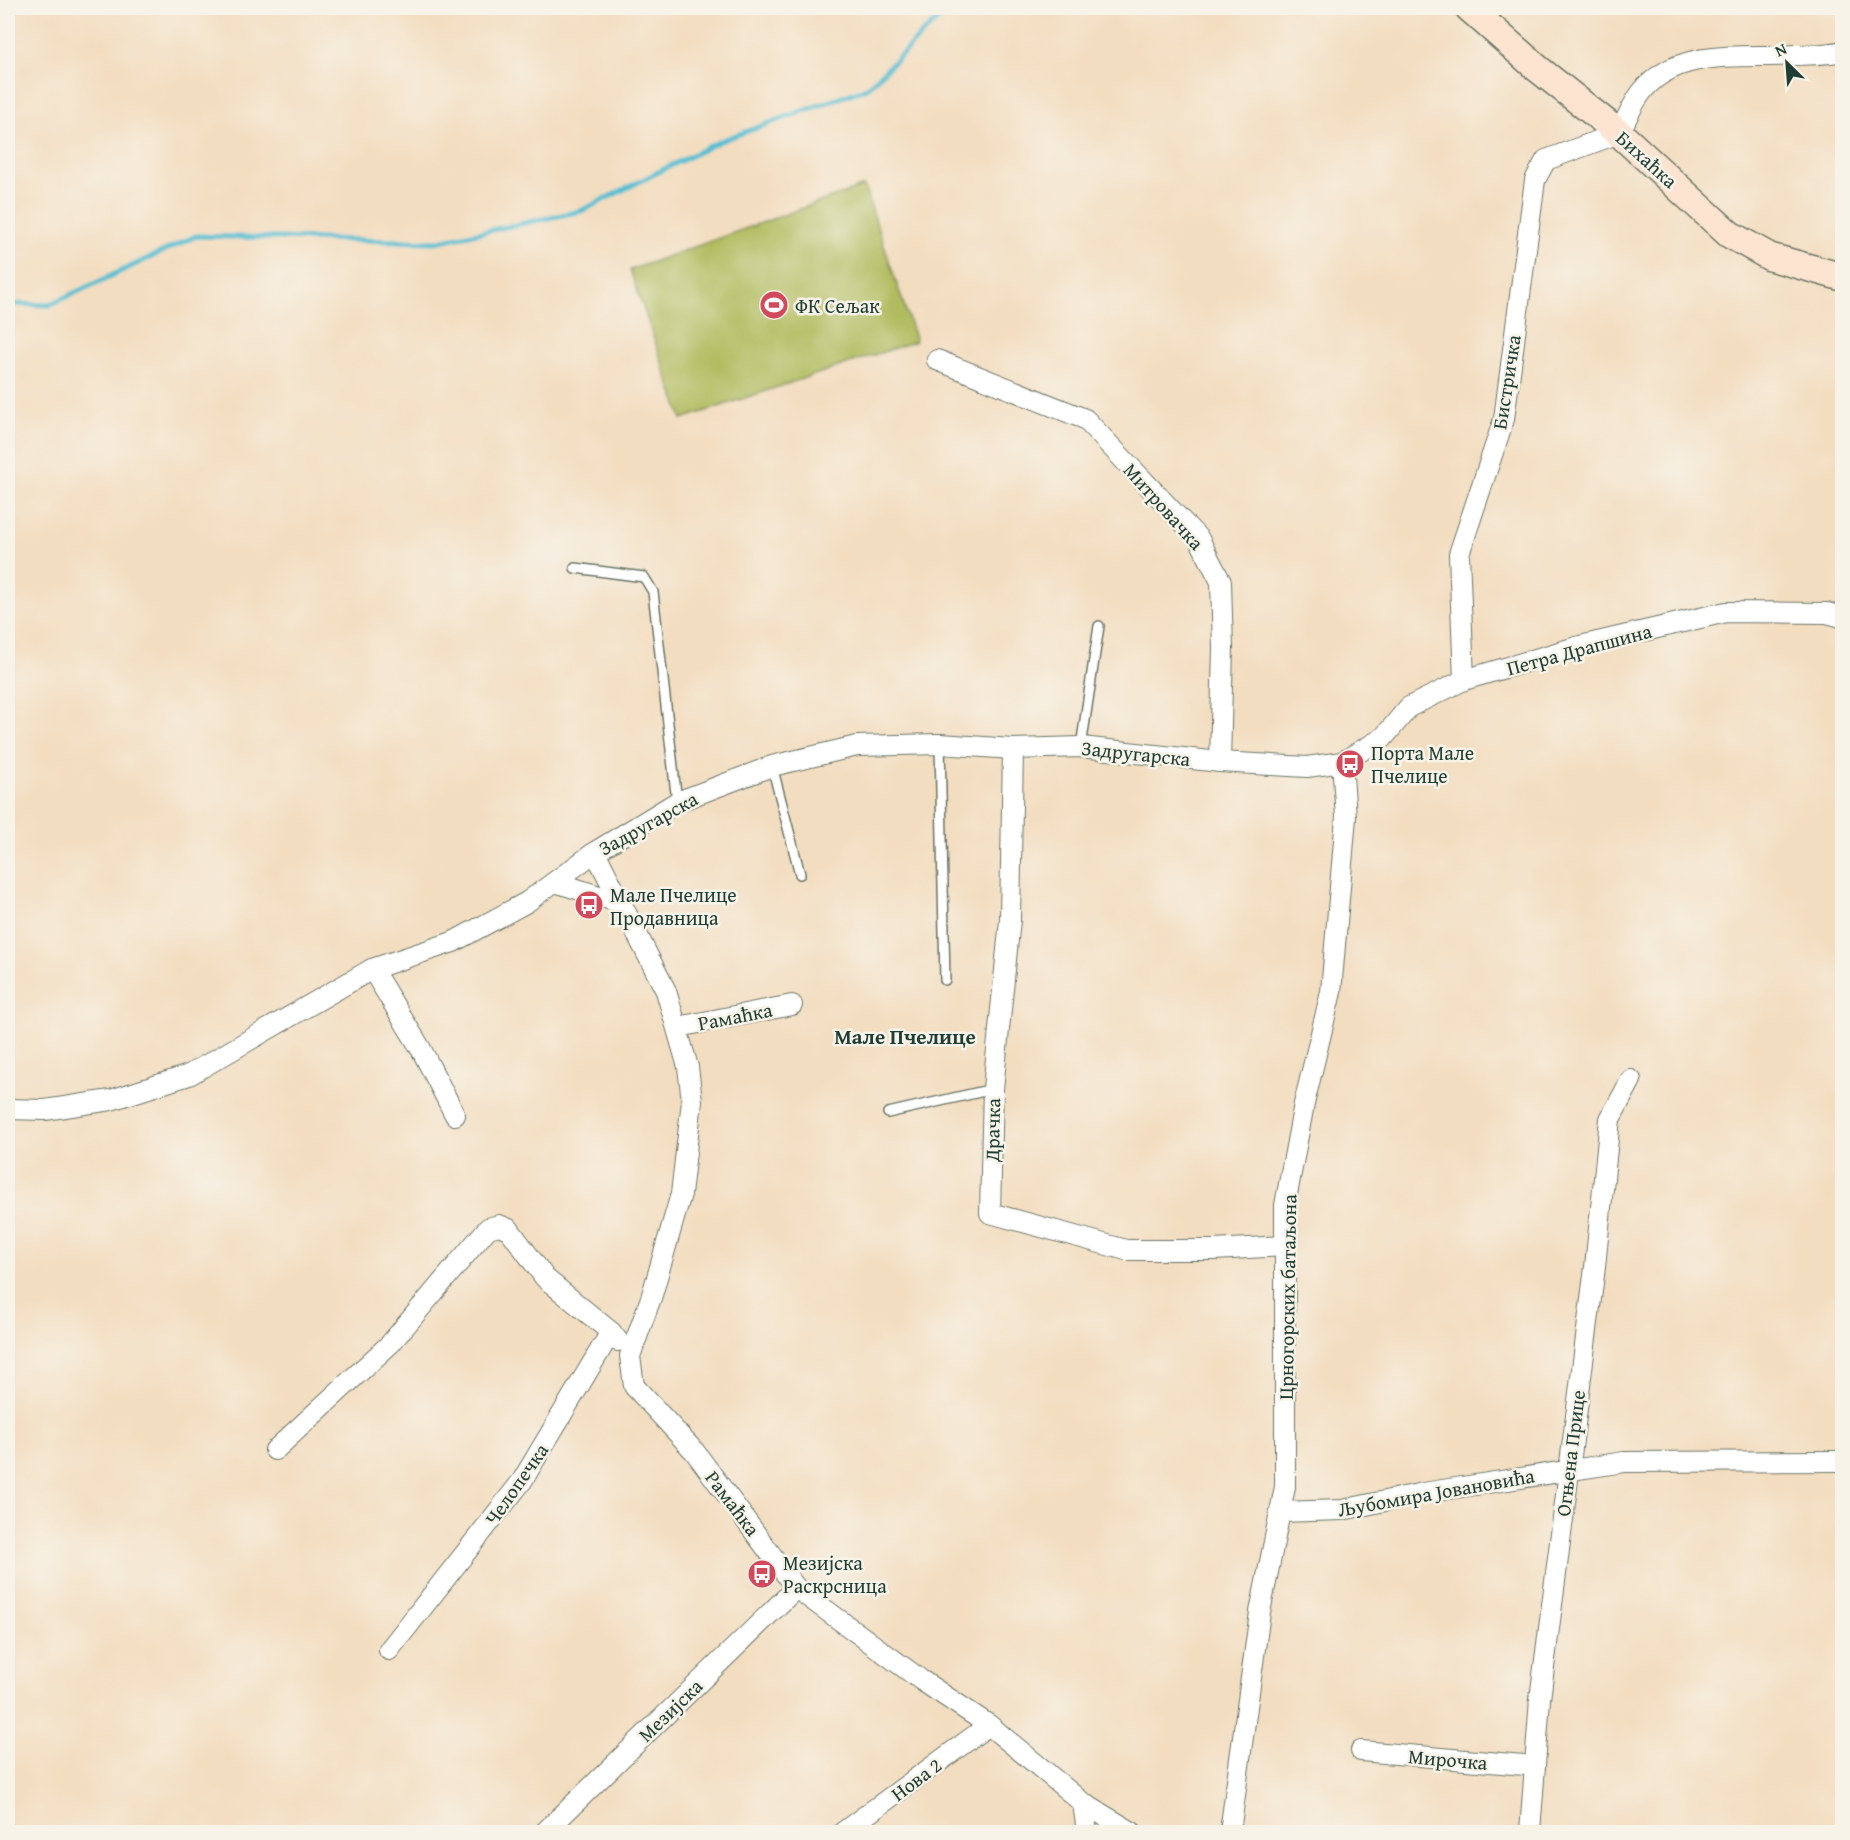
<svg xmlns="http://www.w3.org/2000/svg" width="1850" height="1840" font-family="'Gentium Book Plus',serif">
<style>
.green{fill:#b0bc5e;stroke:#687c49;stroke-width:1.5}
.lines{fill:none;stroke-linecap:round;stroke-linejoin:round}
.stream{stroke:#55bed2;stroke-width:5}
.lane-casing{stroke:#697565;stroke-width:12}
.street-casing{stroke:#697565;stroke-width:22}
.secondary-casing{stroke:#697565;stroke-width:30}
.lane{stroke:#fff;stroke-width:9}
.street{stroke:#fff;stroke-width:20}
.secondary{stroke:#fde4d1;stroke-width:27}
.labels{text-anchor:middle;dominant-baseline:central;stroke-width:5;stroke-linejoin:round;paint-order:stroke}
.street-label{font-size:20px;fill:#1f3d34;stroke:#f7f3e8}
.poi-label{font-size:20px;fill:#1f3d34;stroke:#f7f3e8;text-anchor:start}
.neighbourhood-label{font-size:21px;font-weight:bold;fill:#1f3d34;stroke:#f7f3e8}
</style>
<rect width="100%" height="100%" fill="#f7f3e8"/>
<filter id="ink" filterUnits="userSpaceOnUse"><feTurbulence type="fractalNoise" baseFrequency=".0167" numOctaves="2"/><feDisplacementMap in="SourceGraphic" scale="12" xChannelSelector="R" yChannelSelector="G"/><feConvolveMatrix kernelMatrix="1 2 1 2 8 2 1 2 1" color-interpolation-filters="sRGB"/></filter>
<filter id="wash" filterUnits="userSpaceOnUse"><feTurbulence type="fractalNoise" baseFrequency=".008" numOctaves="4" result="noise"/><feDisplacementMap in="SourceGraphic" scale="24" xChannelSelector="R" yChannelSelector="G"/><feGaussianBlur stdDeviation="1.35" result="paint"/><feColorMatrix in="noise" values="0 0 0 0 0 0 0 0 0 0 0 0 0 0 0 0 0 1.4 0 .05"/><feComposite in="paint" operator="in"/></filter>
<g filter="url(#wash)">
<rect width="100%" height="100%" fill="#f3ddc0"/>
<!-- green -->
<polygon class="green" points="864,186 916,341 682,419 630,270"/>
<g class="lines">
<!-- stream -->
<polyline class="stream" points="8,304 49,305 196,236 435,242 581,211 720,141 867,88 949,8"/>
</g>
</g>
<g filter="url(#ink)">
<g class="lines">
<!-- lane casing -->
<g class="lane-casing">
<g id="lane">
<polyline points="575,568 644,577 653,592 677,802"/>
<polyline points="940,744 945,980"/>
<polyline points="1081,747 1099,626"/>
<polyline points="772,766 800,874"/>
<polyline points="888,1113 993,1089"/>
</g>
</g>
<!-- street casing -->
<g class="street-casing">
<g id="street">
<polyline points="937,360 1085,419 1199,539 1221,582 1223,648 1220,762"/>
<path d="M1464 680 1459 554 1504 419 1535 180 1546 160 1619 133C1626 120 1632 105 1641 93 1677 46 1745 59 1797 55 1812 54 1828 55 1842 51"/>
<polyline points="1013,749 1010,920 993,1089 990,1213 1126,1250 1214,1250 1285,1246"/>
<polyline points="595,852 666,991 688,1067 692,1101 681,1194 652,1295 630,1356 634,1386 695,1452 796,1588 921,1680 989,1725 1083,1803 1132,1832"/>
<polyline points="555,882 621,903"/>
<polyline points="372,969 421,1049 455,1115"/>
<polyline points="678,1027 792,1005"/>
<polyline points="8,1109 45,1110 111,1100 189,1075 372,969 453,942 527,902 595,852 677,802 772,766 857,746 940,744 1013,749 1081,747 1220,762 1307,767 1342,762 1383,738 1409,707 1464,680 1576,647 1726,612 1827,613 1842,617"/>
<polyline points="275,1450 390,1344 488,1228 499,1225 509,1229 545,1278 611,1332"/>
<polyline points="1280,1512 1342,1510 1423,1493 1624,1462 1842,1461"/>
<polyline points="389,1650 522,1481 611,1332 618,1341"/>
<polyline points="1361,1751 1535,1766"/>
<polyline points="1083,1803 1087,1832"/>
<polyline points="545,1832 796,1588"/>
<polyline points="843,1832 989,1725"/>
<polyline points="1230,1832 1260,1612 1285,1487 1285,1205 1304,1104 1331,992 1346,817 1342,762"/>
<polyline points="1530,1832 1540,1699 1595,1267 1610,1119 1631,1080"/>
</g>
</g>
<!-- secondary casing -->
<g class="secondary-casing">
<polyline id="secondary" points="1469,8 1537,68 1619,133 1729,234 1770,257 1842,277"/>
</g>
<!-- lane -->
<use href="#lane" class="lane"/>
<!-- street -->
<use href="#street" class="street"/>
<!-- secondary -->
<use href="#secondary" class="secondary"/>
</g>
</g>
<!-- icons -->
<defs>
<g id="stadium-disc" transform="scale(1.5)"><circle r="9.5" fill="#d1495b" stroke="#f7f3e8"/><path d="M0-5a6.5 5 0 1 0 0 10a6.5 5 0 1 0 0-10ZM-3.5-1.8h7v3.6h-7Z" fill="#fff"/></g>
<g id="bus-disc" transform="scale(1.5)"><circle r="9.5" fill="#d1495b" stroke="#f7f3e8"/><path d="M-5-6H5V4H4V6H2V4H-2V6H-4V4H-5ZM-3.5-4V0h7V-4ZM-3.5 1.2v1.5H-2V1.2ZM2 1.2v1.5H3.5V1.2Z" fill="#fff"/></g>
</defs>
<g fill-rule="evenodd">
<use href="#stadium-disc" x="774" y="305"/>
<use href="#bus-disc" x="1350" y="764"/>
<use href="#bus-disc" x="589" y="905"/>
<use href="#bus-disc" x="762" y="1574"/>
</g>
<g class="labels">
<!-- street labels -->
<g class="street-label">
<text transform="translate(1647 159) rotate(42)">Бихаћка</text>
<text transform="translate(1506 382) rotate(-81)">Бистричка</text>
<text transform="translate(1164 506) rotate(48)">Митровачка</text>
<text transform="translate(1579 649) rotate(-15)">Петра Драпшина</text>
<text transform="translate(1136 753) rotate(6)">Задругарска</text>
<text transform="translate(648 823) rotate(-29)">Задругарска</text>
<text transform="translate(735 1016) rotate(-11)">Рамаћка</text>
<text transform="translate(992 1130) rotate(-89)">Драчка</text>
<text transform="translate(1287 1297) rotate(-89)">Црногорских батаљона</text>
<text transform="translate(1570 1453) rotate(-83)">Огњена Прице</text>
<text transform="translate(516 1484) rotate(-55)">Челопечка</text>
<text transform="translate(1436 1492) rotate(-10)">Љубомира Јовановића</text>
<text transform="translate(733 1503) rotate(53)">Рамаћка</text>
<text transform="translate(670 1710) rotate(-44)">Мезијска</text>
<text transform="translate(1448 1759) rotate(5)">Мирочка</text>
<text transform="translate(916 1779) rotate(-37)">Нова 2</text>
</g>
<!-- poi labels -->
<g class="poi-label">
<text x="795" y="305">ФК Сељак</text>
<text x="1371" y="752">Порта Мале<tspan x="1371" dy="23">Пчелице</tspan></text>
<text x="610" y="894">Мале Пчелице<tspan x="610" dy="23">Продавница</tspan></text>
<text x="783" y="1562">Мезијска<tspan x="783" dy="23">Раскрсница</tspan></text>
</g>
<!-- neighbourhood labels -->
<g class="neighbourhood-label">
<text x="905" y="1036">Мале Пчелице</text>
</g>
</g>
<!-- margin -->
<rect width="1850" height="1840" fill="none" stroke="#f7f3e8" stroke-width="30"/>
<!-- north arrow -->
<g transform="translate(1787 63) rotate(335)" stroke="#f7f3e8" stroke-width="4.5" paint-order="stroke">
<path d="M0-4.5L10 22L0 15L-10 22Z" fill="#1f3d34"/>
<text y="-9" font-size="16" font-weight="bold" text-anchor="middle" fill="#1f3d34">N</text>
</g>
</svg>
